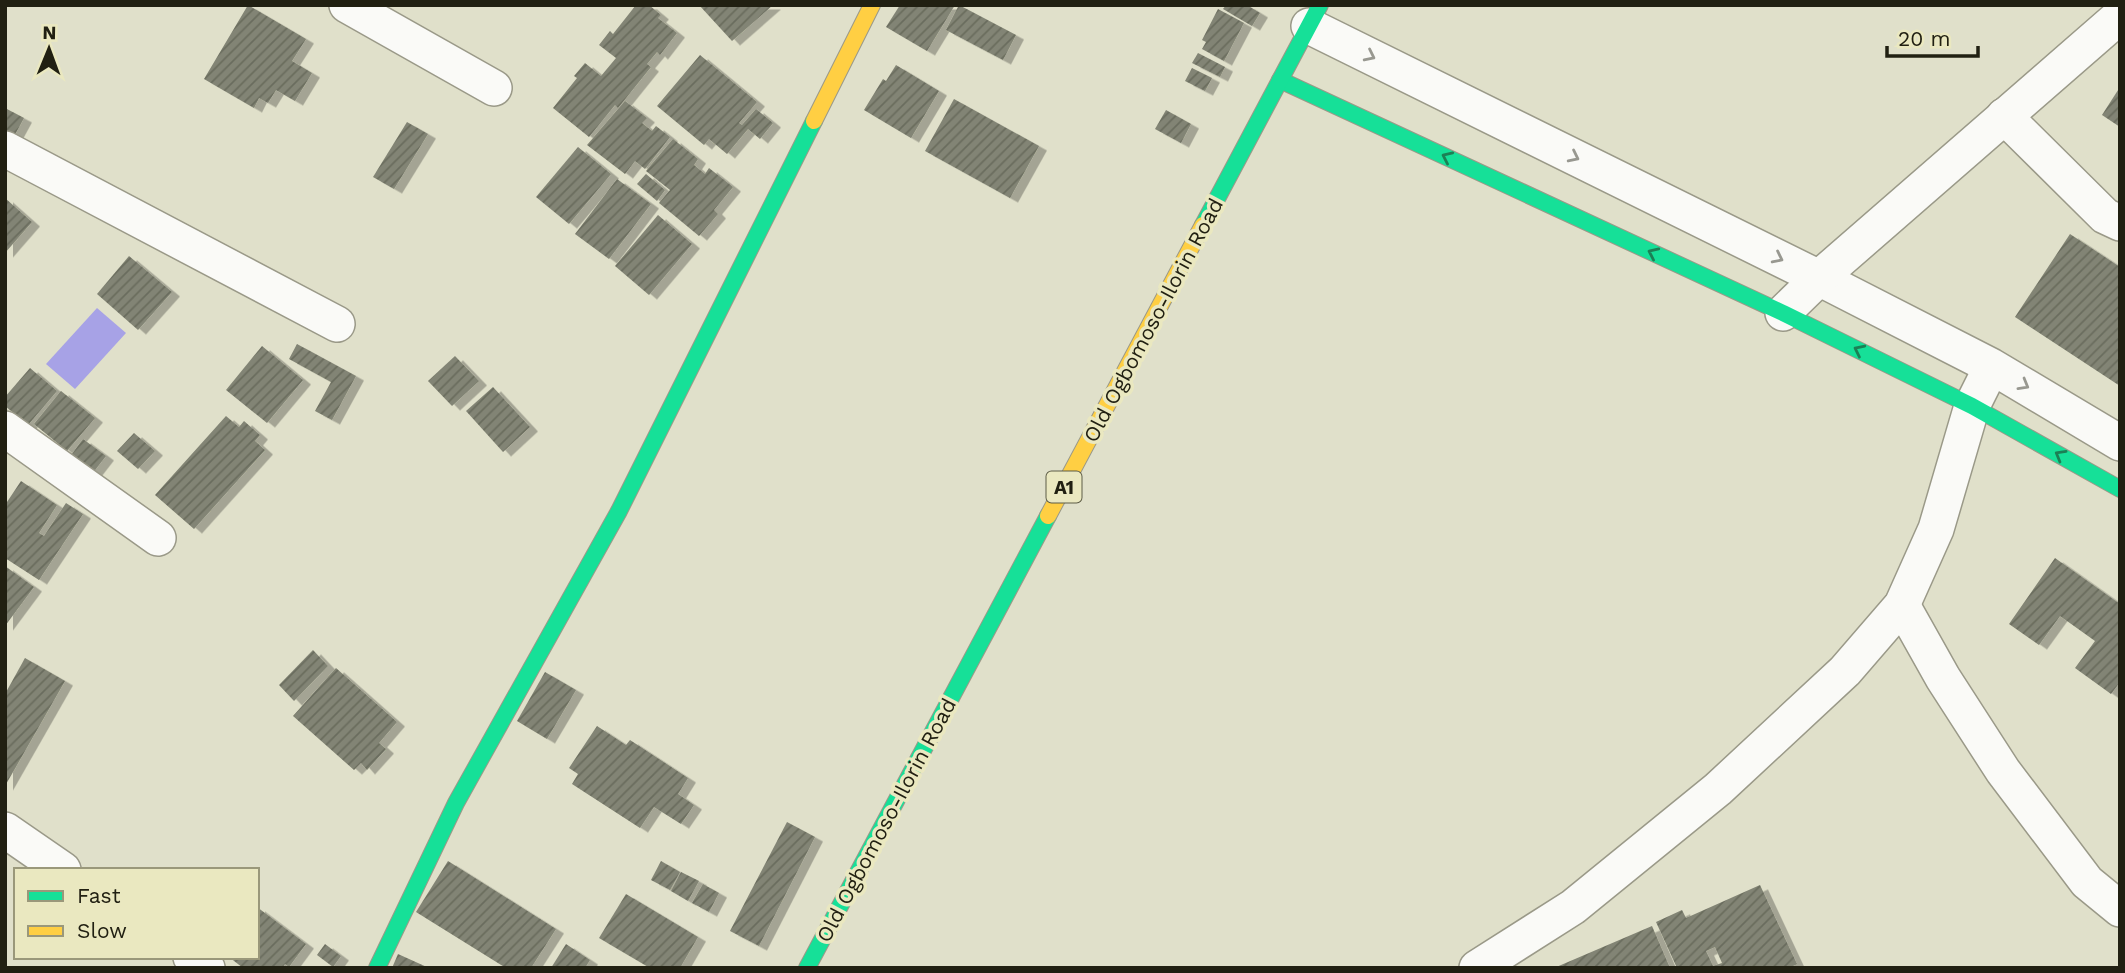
<svg xmlns="http://www.w3.org/2000/svg" width="2125" height="973" font-family="'Work Sans',sans-serif">
<style>
.water{fill:#a7a2e6}
.building{fill:url(#building-hatch);fill-rule:evenodd;filter:url(#shadow)}
.lines{fill:none;stroke-linecap:round;stroke-linejoin:round}
.street-casing{stroke:#9a9988;stroke-width:38}
.fast-casing{stroke:#9a9988;stroke-width:18}
.slow-casing{stroke:#9a9988;stroke-width:18}
.street{stroke:#fafaf7;stroke-width:35}
.fast{stroke:#16e098;stroke-width:16}
.slow{stroke:#ffcf43;stroke-width:16}
.oneway{stroke:#989890}
.oneway2{stroke:#1c8055}
.labels{text-anchor:middle;dominant-baseline:central;stroke-width:7;stroke-linejoin:round;paint-order:stroke}
.shield{fill:#eae8c0;stroke:#5d5c46;stroke-width:2}
.shield-label{font-size:19px;font-weight:bold;fill:#212012}
.street-label{font-size:21px;fill:#212012;stroke:#eae8c0}
</style>
<defs>
<pattern id="building-hatch" width="6" height="6" patternUnits="userSpaceOnUse" patternTransform="scale(1.75)"><rect width="6" height="6" fill="#828474"/><path d="M-1 1l2-2M0 6l6-6M5 7l2-2" fill="none" stroke="#6a6c5e"/></pattern>
<filter id="shadow"><feDropShadow dx="8" dy="4.5" stdDeviation="0" flood-color="#0004"/></filter>
</defs>
<rect width="100%" height="100%" fill="#e0e0ca"/>
<!-- water -->
<polygon class="water" points="97,308 126,333 75,389 46,364"/>
<!-- building -->
<g class="building">
<polygon points="248,5 306,39 292,61 312,73 295,101 276,90 268,103 259,98 254,108 204,79"/>
<polygon points="636,5 649,5 661,15 658,18 677,33 660,55 657,52 647,64 651,67 618,108 615,105 589,137 553,108 577,78 574,76 585,63 601,76 616,58 599,45 610,31 613,34"/>
<polygon points="699,5 773,5 732,41"/>
<polygon points="900,5 955,5 927,51 886,27"/>
<polygon points="959,5 1016,35 1003,60 946,30"/>
<polygon points="1226,5 1247,5 1260,13 1252,26 1223,9"/>
<polygon points="1218,9 1244,23 1224,61 1202,49 1206,42 1202,40"/>
<polygon points="1198,53 1225,67 1220,77 1192,63"/>
<polygon points="700,55 757,102 739,123 742,125 756,109 773,123 760,139 748,129 727,154 709,139 704,145 657,106"/>
<polygon points="896,65 939,91 911,138 864,110 883,79 886,81"/>
<polygon points="1192,68 1212,78 1205,91 1185,81"/>
<polygon points="2120,87 2120,127 2102,115"/>
<polygon points="954,99 1039,146 1010,198 925,151"/>
<polygon points="625,101 647,118 642,123 652,131 656,126 670,137 645,169 635,161 625,174 587,145"/>
<polygon points="5,108 24,118 12,140 5,136"/>
<polygon points="1166,110 1191,124 1181,143 1155,129"/>
<polygon points="407,122 428,134 394,189 373,177"/>
<polygon points="673,139 698,159 694,165 705,174 709,168 733,187 714,210 718,214 699,236 659,203 670,190 646,171"/>
<polygon points="578,147 611,174 569,224 536,197"/>
<polygon points="646,174 665,190 657,201 637,184"/>
<polygon points="617,179 651,204 609,259 575,234"/>
<polygon points="5,198 32,222 5,253"/>
<polygon points="658,215 692,244 649,295 615,266"/>
<polygon points="2070,234 2120,267 2120,386 2015,317"/>
<polygon points="129,256 172,292 138,330 97,294"/>
<polygon points="297,344 356,376 332,420 315,411 331,382 289,359"/>
<polygon points="262,346 303,380 267,423 226,390"/>
<polygon points="455,356 479,381 452,406 428,381"/>
<polygon points="30,368 57,391 28,425 5,406 5,397"/>
<polygon points="493,387 530,427 503,452 466,411"/>
<polygon points="61,391 95,418 67,451 34,424"/>
<polygon points="226,416 239,427 244,421 260,435 255,441 265,450 194,529 155,495"/>
<polygon points="134,433 155,451 138,469 117,451"/>
<polygon points="83,439 106,456 92,474 69,458"/>
<polygon points="21,481 57,505 39,533 44,536 66,503 83,514 39,580 5,558 5,505"/>
<polygon points="2055,558 2120,604 2120,682 2111,694 2075,668 2095,641 2060,616 2039,645 2009,624"/>
<polygon points="5,566 34,587 5,626"/>
<polygon points="313,650 328,666 294,701 279,685"/>
<polygon points="25,658 65,681 5,786 5,694"/>
<polygon points="336,668 397,722 379,743 386,749 367,770 361,763 354,770 293,716"/>
<polygon points="545,672 576,690 547,739 517,721"/>
<polygon points="597,726 626,745 630,740 688,778 678,794 694,805 681,824 654,807 640,828 572,784 578,774 569,768"/>
<polygon points="787,822 815,837 759,946 730,931"/>
<polygon points="448,861 556,929 531,968 506,968 416,912"/>
<polygon points="661,861 680,872 670,890 651,880"/>
<polygon points="681,872 699,881 688,901 671,891"/>
<polygon points="703,884 719,893 709,912 692,903"/>
<path d="M1760 885 1797 964 1789 968H1677L1656 922 1682 910 1686 918ZM1715 947 1722 963 1713 966 1706 951Z"/>
<polygon points="626,894 698,937 680,968 650,968 599,938"/>
<polygon points="257,907 306,944 289,967 285,964 282,968 243,968 229,957 257,957"/>
<polygon points="1652,926 1670,968 1554,968"/>
<polygon points="325,944 341,956 333,967 317,955"/>
<polygon points="566,944 590,960 585,968 551,968"/>
<polygon points="398,954 429,968 392,968"/>
</g>
<g class="lines">
<!-- street casing -->
<g class="street-casing">
<g id="street">
<polyline points="347,5 494,88"/>
<polyline points="1309,26 1819,278 1991,366 2120,443"/>
<polyline points="2004,116 2105,216 2120,223"/>
<polyline points="5,149 337,324"/>
<polyline points="1783,313 1819,278 2120,16"/>
<polyline points="5,429 158,538"/>
<polyline points="1902,605 1943,678 2003,771 2087,882 2120,909"/>
<polyline points="5,830 63,870"/>
<polyline points="191,957 207,968"/>
<polyline points="1477,968 1573,907 1718,789 1845,671 1902,605 1936,529 1972,406 1985,380"/>
</g>
</g>
<!-- fast casing -->
<g class="fast-casing">
<g id="fast">
<polyline points="1280,80 1783,313 1972,406 2120,489"/>
<polyline points="1203,225 1320,5"/>
<polyline points="377,968 456,803 619,511 814,121"/>
<polyline points="807,968 1048,516"/>
</g>
</g>
<!-- slow casing -->
<g class="slow-casing">
<g id="slow">
<polyline points="814,121 872,5"/>
<polyline points="1048,516 1203,225"/>
</g>
</g>
<!-- street -->
<use href="#street" class="street"/>
<!-- fast -->
<use href="#fast" class="fast"/>
<!-- slow -->
<use href="#slow" class="slow"/>
</g>
<!-- one-way arrows -->
<defs><path id="oneway-chevron" d="M-2-3.5L2.5 0L-2 3.5" fill="none" stroke-width="1.6" stroke-linecap="round" stroke-linejoin="round" transform="scale(1.75)"/></defs>
<g class="oneway">
<use href="#oneway-chevron" transform="translate(1370 56) rotate(26)"/>
<use href="#oneway-chevron" transform="translate(1574 157) rotate(26)"/>
<use href="#oneway-chevron" transform="translate(1778 258) rotate(26)"/>
<use href="#oneway-chevron" transform="translate(2024 385) rotate(30)"/>
</g>
<g class="oneway2">
<use href="#oneway-chevron" transform="translate(1447 157) rotate(-155)"/>
<use href="#oneway-chevron" transform="translate(1653 253) rotate(-155)"/>
<use href="#oneway-chevron" transform="translate(1859 350) rotate(-154)"/>
<use href="#oneway-chevron" transform="translate(2060 455) rotate(-150)"/>
</g>
<g class="labels">
<!-- shield labels -->
<rect class="shield" x="1046.5" y="471.5" width="35" height="31" rx="5"/>
<g class="shield-label">
<text x="1064" y="487">A1</text>
</g>
<!-- street labels -->
<g class="street-label">
<text transform="translate(1153 320) rotate(-62)">Old Ogbomoso-Ilorin Road</text>
<text transform="translate(886 820) rotate(-62)">Old Ogbomoso-Ilorin Road</text>
</g>
</g>
<!-- border -->
<rect width="2125" height="973" fill="none" stroke="#212012" stroke-width="14"/>
<!-- legend -->
<rect x="14" y="868" width="245" height="91" fill="#eae8c0" stroke="#9a987a" stroke-width="2"/>
<rect x="28" y="891" width="35" height="10" fill="#16e098" stroke="#9a987a" stroke-width="2"/>
<text x="77" y="903" font-size="21" fill="#212012">Fast</text>
<rect x="28" y="926" width="35" height="10" fill="#ffcf43" stroke="#9a987a" stroke-width="2"/>
<text x="77" y="938" font-size="21" fill="#212012">Slow</text>
<!-- north arrow -->
<g transform="translate(49 49) rotate(1)" stroke="#eae8c0" stroke-width="5" paint-order="stroke">
<path d="M0-5L12 26L0 18L-12 26Z" fill="#212012"/>
<text y="-10" font-size="19" font-weight="bold" text-anchor="middle" fill="#212012">N</text>
</g>
<!-- scale -->
<path d="M1887 46v10h91v-10" fill="none" stroke="#212012" stroke-width="3.5"/>
<text x="1898" y="46" font-size="21" fill="#212012" stroke="#eae8c0" stroke-width="5" paint-order="stroke">20 m</text>
</svg>
